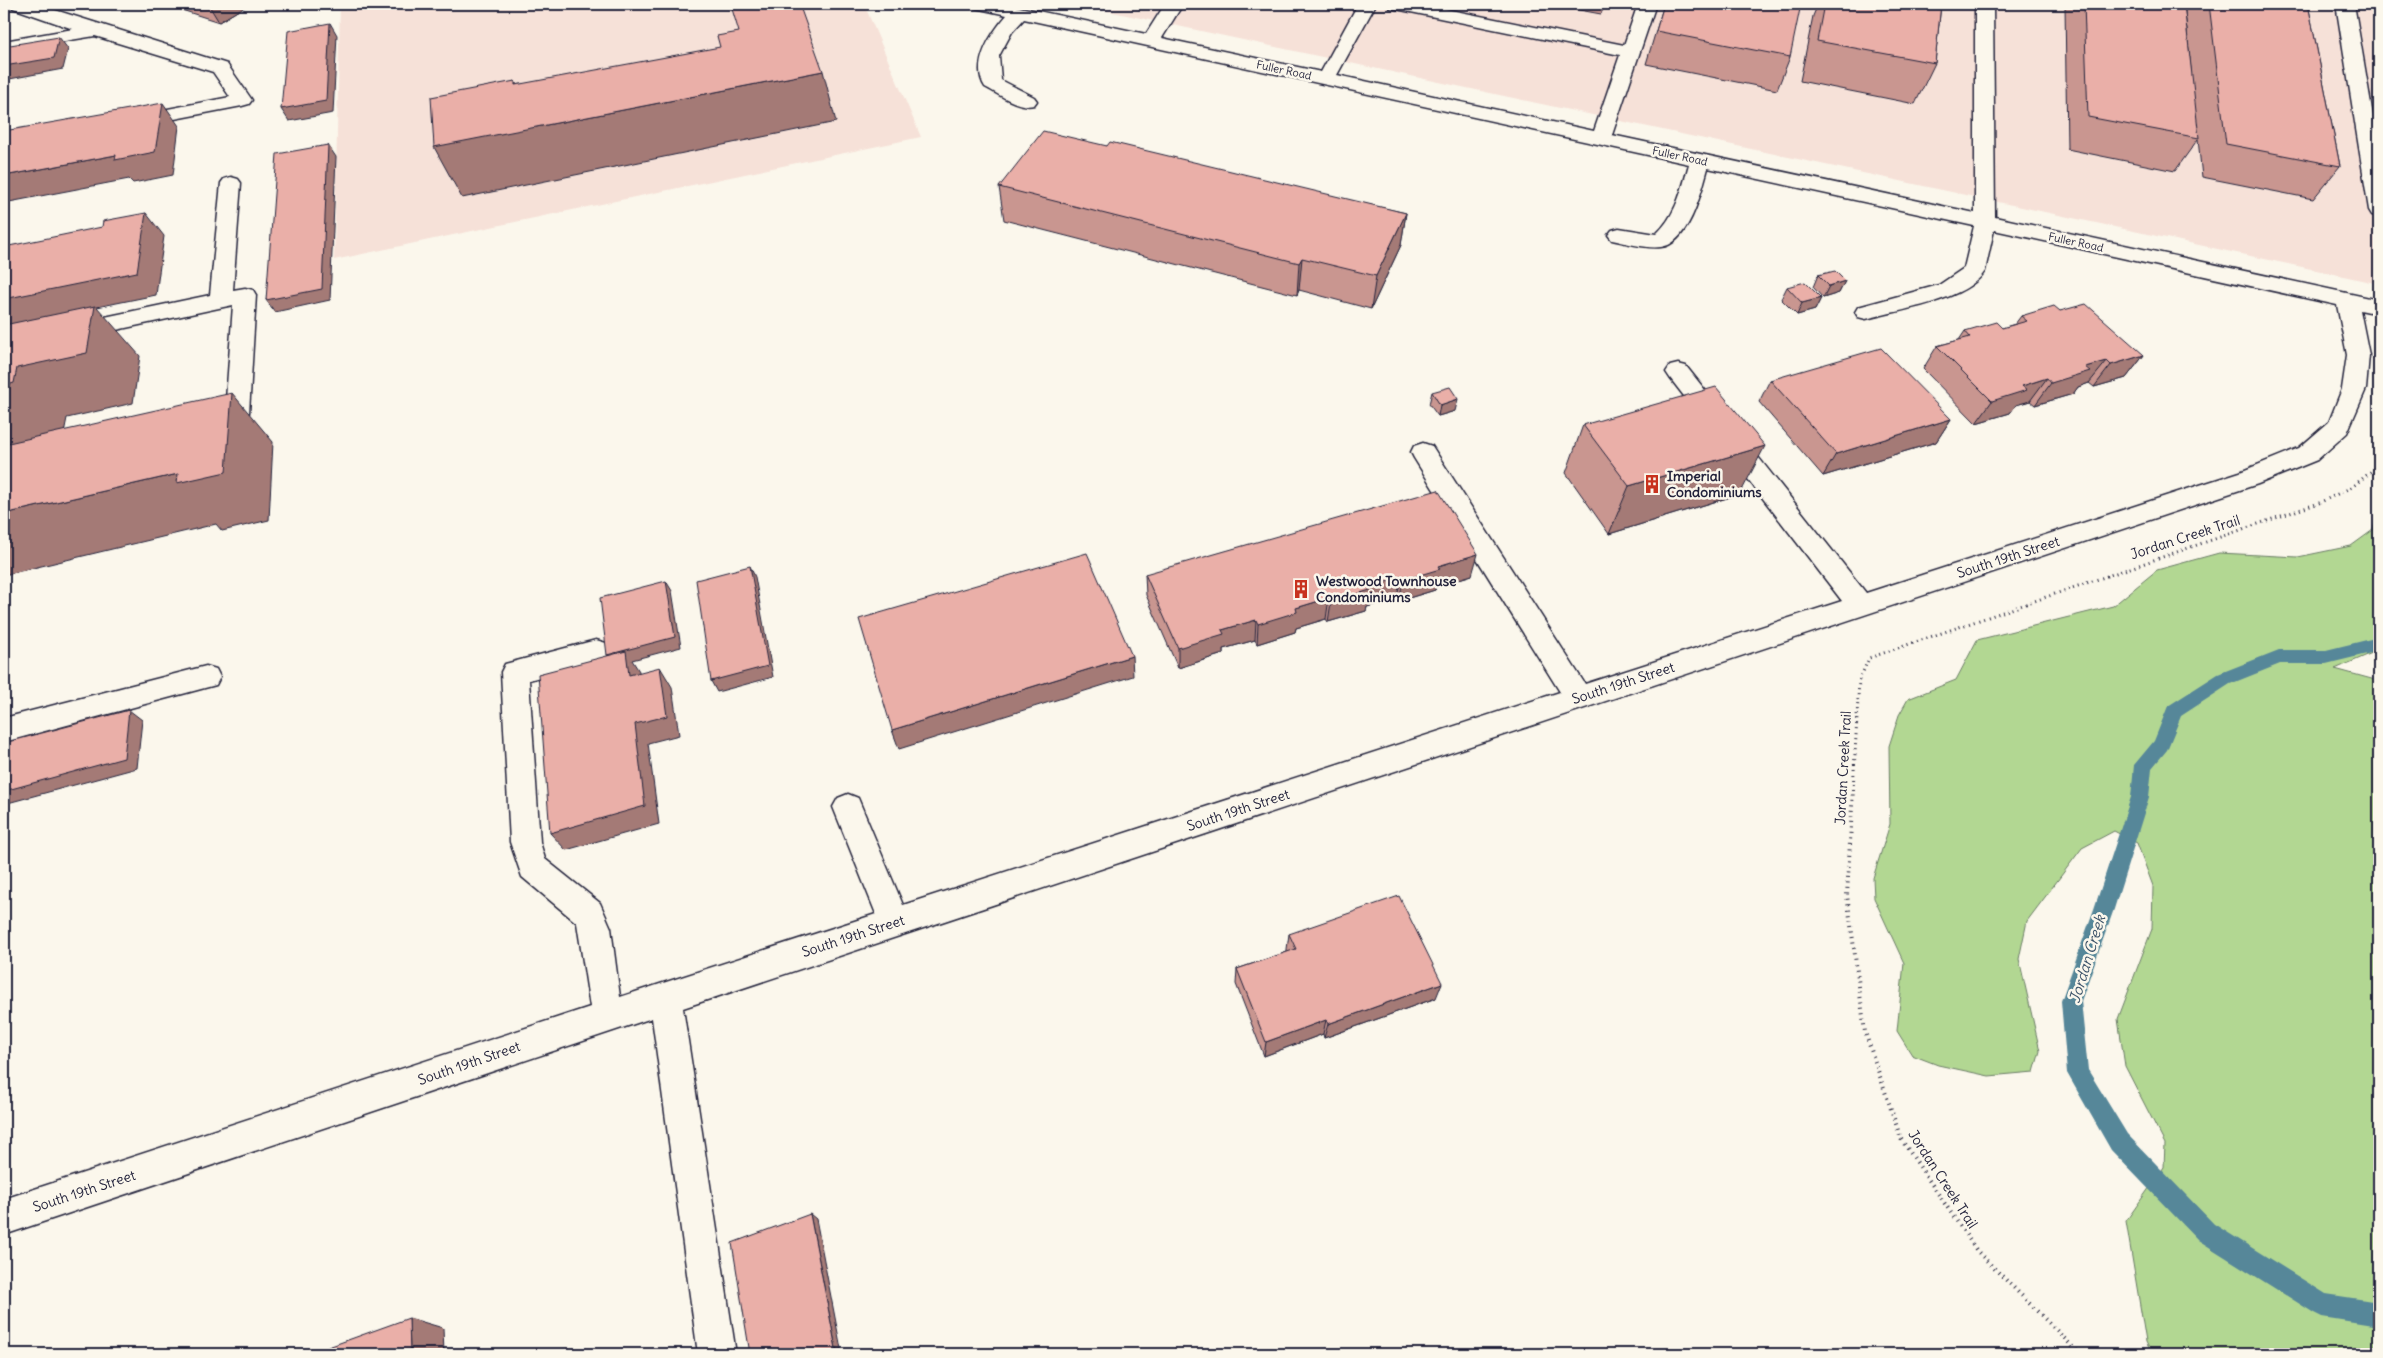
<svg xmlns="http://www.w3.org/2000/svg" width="2383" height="1358" font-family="Delius,sans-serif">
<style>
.built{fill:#f6e1d8}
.green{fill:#b2d792;stroke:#6a7c66}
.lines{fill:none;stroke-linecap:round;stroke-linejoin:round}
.stream{fill:#578799;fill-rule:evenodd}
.minor-casing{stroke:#22223b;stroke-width:3}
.path-far1{stroke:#22223b;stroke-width:3;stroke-dasharray:1 4;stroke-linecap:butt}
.path{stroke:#22223b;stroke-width:4;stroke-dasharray:1 4.5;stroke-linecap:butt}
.minor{fill:#fbf7ec;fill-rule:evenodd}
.wall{fill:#c99690;stroke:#22223b}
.shaded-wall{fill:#a47a76;stroke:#22223b}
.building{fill:#eaafa8;stroke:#22223b}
.labels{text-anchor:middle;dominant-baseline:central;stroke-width:5;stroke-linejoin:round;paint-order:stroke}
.far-street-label{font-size:11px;fill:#22223b;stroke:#fbf7ec}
.poi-label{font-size:14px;font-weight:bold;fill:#22223b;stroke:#fbf7ec;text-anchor:start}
.street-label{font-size:14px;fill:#22223b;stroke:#fbf7ec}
.water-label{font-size:15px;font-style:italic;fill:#3d546a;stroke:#fbf7ec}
</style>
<rect width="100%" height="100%" fill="#fbf7ec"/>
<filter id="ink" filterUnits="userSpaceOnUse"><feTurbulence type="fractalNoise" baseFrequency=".02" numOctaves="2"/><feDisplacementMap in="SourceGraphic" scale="10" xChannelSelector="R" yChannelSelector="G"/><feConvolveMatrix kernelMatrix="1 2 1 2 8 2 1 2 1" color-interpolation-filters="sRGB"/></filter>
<g filter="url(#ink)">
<!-- built -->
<g class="built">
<polygon points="340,4 864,4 921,137 334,260"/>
<polygon points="1075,4 2379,4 2379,284 2339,275"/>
</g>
<!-- green -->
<polygon class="green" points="2379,505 2379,650 2335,669 2379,681 2379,1354 2152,1354 2146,1342 2126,1221 2164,1167 2165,1144 2125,1066 2118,1019 2152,929 2153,886 2137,843 2114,831 2082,848 2027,921 2019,959 2040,1051 2034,1072 1989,1076 1938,1065 1912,1055 1897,1031 1904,963 1874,898 1873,878 1890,824 1889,746 1899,715 1908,699 1956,680 1977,640 2113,606 2157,570 2219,553 2298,557 2351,546 2373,530"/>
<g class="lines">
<!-- stream -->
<polygon class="stream" points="2379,637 2379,651 2326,664 2280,664 2230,684 2181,716 2167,750 2152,768 2149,797 2114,909 2081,1001 2088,1070 2127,1134 2214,1224 2326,1294 2379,1302 2379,1326 2322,1317 2314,1313 2198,1240 2111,1150 2067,1073 2061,1001 2094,909 2131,797 2134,765 2154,741 2168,706 2218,674 2279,650 2326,650"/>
<!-- minor casing -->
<g class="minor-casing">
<g id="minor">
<polygon points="10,4 36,4 227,64 252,100 249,104 242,106 133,127 126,125 123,121 126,117 230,97 213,72 95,36 4,51 4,41 73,29 13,8"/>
<path d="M972 4H1005L1146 34 1165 4H1183L1162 38 1321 72 1358 4H1376L1337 75 1594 131 1620 55 1396 9 1390 8 1387 4H1421L1624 45 1638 4H1656L1612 135 1975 213V4H1993L1995 217 2379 300V314L2360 310 2369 355 2366 389 2347 433 2317 460 2258 484 683 1008 736 1354H698L652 1018 4 1235V1199L590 1007 577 923 522 877 510 842 501 672 505 664 596 640 606 643 610 651 606 659 529 680 540 842 545 859 600 903 611 928 620 997 876 914 833 807 838 798 848 794 858 798 903 905 1560 692 1414 458 1411 452 1414 446 1423 443 1432 446 1585 684 1842 601 1670 378 1666 372 1670 366 1678 364 1686 366 1866 593 2240 472 2299 448 2329 422 2342 389 2347 355 2337 305 1994 230 1985 271C1966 301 1899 310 1866 319L1858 317 1855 312 1858 307 1939 285 1964 268 1974 226 1708 168C1702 190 1689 244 1661 247 1647 249 1626 243 1612 240L1608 235 1612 230 1619 228 1656 234C1676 216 1682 189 1689 164L1024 19 1012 32 999 56 1001 80 1034 97 1037 101 1034 105C1018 109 999 94 985 87 970 64 992 32 1007 15L975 8Z"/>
<polygon points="2336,4 2354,4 2379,151 2379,216 2372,215 2369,210"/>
<polygon points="231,177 238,179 241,183 233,290 245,288 253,290 256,295 249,413 245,419 237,421 229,419 225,413 233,305 4,354 4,338 210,295 221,183 224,179"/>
<polygon points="206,666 216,669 220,677 216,685 4,742 4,718"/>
</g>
</g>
<!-- path-far1 -->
<polyline class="path-far1" points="1853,790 1859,681 1869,658 2319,503 2352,487 2379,465"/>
<!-- path -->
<polyline class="path" points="1853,789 1847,895 1865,1032 1901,1139 1977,1251 2080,1354"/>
<!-- minor -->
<use href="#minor" class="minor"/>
</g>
<!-- wall -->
<g class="wall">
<polygon points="163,4 249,4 219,22"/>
<polygon points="1547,4 1605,4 1601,14"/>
<polygon points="1664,4 1790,57 1777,90 1646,64"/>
<polygon points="1818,4 1941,4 1935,63 1915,104 1800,81 1813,16"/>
<polygon points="2065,4 2184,4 2191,70 2184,4 2308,4 2340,166 2313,199 2202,177 2198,139 2175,171 2067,149"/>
<polygon points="1107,146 1406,213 1401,245 1371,309 1299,290 1297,295 1004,220 999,187"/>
<polygon points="1818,275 1845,281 1839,293 1823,298 1813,287"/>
<polygon points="1787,287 1821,298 1815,310 1797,315 1781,299"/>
<polygon points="2060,311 2144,355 2126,378 2094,387 2089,383 2078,387 2073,394 2035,405 2030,401 2016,405 2010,413 1976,423 1923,369 1937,346 1959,340 1965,331 2002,328 2015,324 2021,316"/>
<polygon points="1770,380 1951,419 1936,442 1823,476 1759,402"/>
<polygon points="1432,392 1455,411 1438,416 1429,404"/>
<polygon points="1583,425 1740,494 1609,534 1566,473"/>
<polygon points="1145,574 1472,575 1436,586 1435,590 1399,601 1397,598 1367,607 1366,611 1328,622 1326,619 1296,628 1295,632 1257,644 1255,640 1223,649 1223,654 1178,668 1146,595"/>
<polygon points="1289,934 1436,998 1324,1038 1323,1034 1264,1056 1236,984 1237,969 1287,952 1287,949"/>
</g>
<!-- shaded-wall -->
<g class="shaded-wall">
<polygon points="208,4 249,4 219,22"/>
<polygon points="330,23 337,35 333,113 289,121 281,109"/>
<polygon points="59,37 68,49 63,69 4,80 4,66"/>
<polygon points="823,71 836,122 462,198 434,147 515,85 515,81 536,127"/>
<polygon points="163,103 179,126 173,175 133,183 129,179 4,203 4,176 116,155"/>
<polygon points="328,145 336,157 330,300 275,312 266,300"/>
<polygon points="146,213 164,236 156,295 97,307 140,356 133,403 67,418 64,433 4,446 4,299"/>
<polygon points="1406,213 1401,245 1371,309 1376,276"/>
<polygon points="1302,258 1299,290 1297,295 1299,263"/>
<polygon points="1845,281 1839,293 1823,298 1829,286"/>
<polygon points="1821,298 1815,310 1797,315 1802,303"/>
<polygon points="2144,355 2126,378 2094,387 2111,365"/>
<polygon points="2107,361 2089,383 2078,387 2073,394 2035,405 2051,383 2085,367"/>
<polygon points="2047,378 2030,401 2016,405 2010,413 1976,423 1992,401 2022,386"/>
<polygon points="232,393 273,442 269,520 222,531 216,524 4,575 4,514 178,474"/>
<polygon points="1458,399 1455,411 1438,416 1440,405"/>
<polygon points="1951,419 1936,442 1823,476 1836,454"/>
<polygon points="1765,446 1740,494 1609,534 1629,486"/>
<polygon points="1478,554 1472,575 1436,586 1435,590 1399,601 1403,580 1438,566"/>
<polygon points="750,566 755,577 773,677 717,692 711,681"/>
<polygon points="1401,577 1397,598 1367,607 1366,611 1328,622 1331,602 1368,587"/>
<polygon points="666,581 672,591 681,647 632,660 639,671 641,695 614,665 607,655"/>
<polygon points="1329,598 1326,619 1296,628 1295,632 1257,644 1258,624 1296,608"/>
<polygon points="1256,620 1255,640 1223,649 1223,654 1178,668 1178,648 1222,630"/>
<polygon points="1132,656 1133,676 899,749 892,730"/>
<polygon points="660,667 672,687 679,735 648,743 659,824 566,850 550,833 635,724"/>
<polygon points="129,710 142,720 137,768 4,804 4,791"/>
<polygon points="1442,983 1436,998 1324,1038 1328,1024"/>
<polygon points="1326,1020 1323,1034 1264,1056 1266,1042"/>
<polygon points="810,1214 816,1219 842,1354 837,1354"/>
<polygon points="409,1318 443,1328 444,1354 410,1354"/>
<polygon points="275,1351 292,1354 275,1354"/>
</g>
<!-- building -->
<g class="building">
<polygon points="760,4 799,4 823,71 434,147 431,97 515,81 515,85 720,47 717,36 739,32 732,9"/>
<polygon points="1664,4 1801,4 1790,57 1656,31"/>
<polygon points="1824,4 1941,4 1935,63 1817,41"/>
<polygon points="2084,4 2184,4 2199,138 2088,117"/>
<polygon points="2209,4 2308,4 2340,166 2226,144"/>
<polygon points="330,23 326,101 281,109 288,31"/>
<polygon points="59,37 54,58 4,66 4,46"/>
<polygon points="163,103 155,152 115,160 116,155 4,176 4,131"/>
<polygon points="1043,131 1107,146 1110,142 1406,213 1376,276 1302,258 1299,263 999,187"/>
<polygon points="328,145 322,289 266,300 277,154"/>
<polygon points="146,213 137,272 4,299 4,247 102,227 103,221"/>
<polygon points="1835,271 1845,281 1829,286 1818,275"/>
<polygon points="1805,282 1821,298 1802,303 1787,287"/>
<polygon points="2086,304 2144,355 2111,365 2107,361 2085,367 2090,371 2051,383 2047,378 2022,386 2027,390 1992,401 1937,346 1970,337 1965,331 1996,322 2002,328 2027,321 2021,316 2054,306 2060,311"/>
<polygon points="95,306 87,353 17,368 14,383 4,386 4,325"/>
<polygon points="1881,348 1951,419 1836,454 1770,380"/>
<polygon points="1450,387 1458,399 1440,405 1432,392"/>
<polygon points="1716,387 1765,446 1629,486 1583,425"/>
<polygon points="232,393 226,472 177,483 178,474 4,514 4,444"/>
<polygon points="1438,490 1478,554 1438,566 1440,569 1403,580 1401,577 1368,587 1370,590 1331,602 1329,598 1296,608 1297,612 1258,624 1256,620 1222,630 1224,634 1178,648 1145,574"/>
<polygon points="1087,553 1132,656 892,730 859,619"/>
<polygon points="750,566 768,666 711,681 696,580"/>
<polygon points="666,581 675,637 607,655 600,598"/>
<polygon points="626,651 629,675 660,667 667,716 635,724 645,806 550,833 538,674"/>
<polygon points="129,710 124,758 4,791 4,743"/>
<polygon points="1399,896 1442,983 1328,1024 1326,1020 1266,1042 1237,969 1296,949 1289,934"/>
<polygon points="810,1214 837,1354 750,1354 732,1243"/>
<polygon points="409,1318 410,1354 309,1354"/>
<polygon points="275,1351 275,1354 264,1354"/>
</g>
</g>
<!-- icons -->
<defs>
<g id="building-bare" transform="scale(1.5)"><path d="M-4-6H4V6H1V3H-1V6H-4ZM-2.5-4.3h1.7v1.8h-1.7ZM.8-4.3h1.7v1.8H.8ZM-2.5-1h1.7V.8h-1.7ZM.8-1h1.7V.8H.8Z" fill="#c8321e" stroke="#fbf7ec" stroke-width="2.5" paint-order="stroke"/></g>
</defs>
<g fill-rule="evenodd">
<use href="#building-bare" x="1652" y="484"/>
<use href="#building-bare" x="1301" y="589"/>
</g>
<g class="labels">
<!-- far-street labels -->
<g class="far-street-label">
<text transform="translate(1284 70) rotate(12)">Fuller Road</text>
<text transform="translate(1680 156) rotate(12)">Fuller Road</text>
<text transform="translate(2076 242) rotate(12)">Fuller Road</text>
</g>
<!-- poi labels -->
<g class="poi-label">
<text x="1667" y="476">Imperial<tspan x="1667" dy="16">Condominiums</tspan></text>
<text x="1316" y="581">Westwood Townhouse<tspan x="1316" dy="16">Condominiums</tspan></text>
</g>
<!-- street labels -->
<g class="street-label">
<text transform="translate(2185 537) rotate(-18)">Jordan Creek Trail</text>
<text transform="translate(2008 557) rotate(-18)">South 19th Street</text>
<text transform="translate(1623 683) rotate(-18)">South 19th Street</text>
<text transform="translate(1843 768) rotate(-87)">Jordan Creek Trail</text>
<text transform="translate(1238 810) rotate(-18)">South 19th Street</text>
<text transform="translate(853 936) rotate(-18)">South 19th Street</text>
<text transform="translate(469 1063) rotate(-19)">South 19th Street</text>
<text transform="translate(1943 1179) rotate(57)">Jordan Creek Trail</text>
<text transform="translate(84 1191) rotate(-18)">South 19th Street</text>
</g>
<!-- water labels -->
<g class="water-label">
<text transform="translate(2087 959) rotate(-73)">Jordan Creek</text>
</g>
</g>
<!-- margin -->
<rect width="2383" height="1358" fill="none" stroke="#fbf7ec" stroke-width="20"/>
<rect x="10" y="10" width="2363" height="1338" fill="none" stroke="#22223b" stroke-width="2" filter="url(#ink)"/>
</svg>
